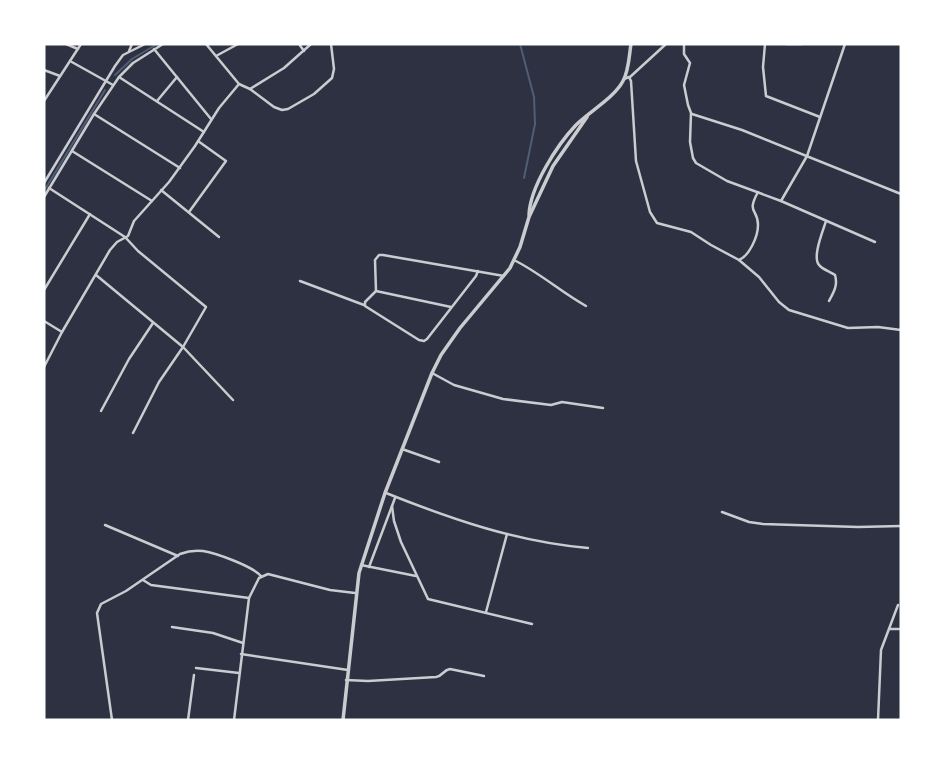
<svg xmlns="http://www.w3.org/2000/svg" width="945" height="764" font-family="'Noto Serif',serif">
<style>
.lines{fill:none;stroke-linecap:round;stroke-linejoin:round}
.stream{stroke:#4f5d75;stroke-width:2}
.minor{stroke:#caccd0;stroke-width:2.5}
.tertiary{stroke:#caccd0;stroke-width:3.5}
</style>
<rect width="100%" height="100%" fill="#2d3142"/>
<g class="lines">
<!-- stream -->
<g class="stream">
<polyline points="520,44 534,97 535,124 524,178"/>
<polyline points="115,75 132,59 157,44"/>
<polyline points="44,191 105,90"/>
</g>
<!-- minor -->
<g class="minor">
<polyline points="66,44 78,49"/>
<polyline points="206,44 239,84 250,89 274,107 282,110 288,109 314,94 332,78 334,69 331,44"/>
<polyline points="299,44 304,51"/>
<polyline points="684,44 684,54 690,63 684,85 688,105 691,113 690,142 693,158 696,163 727,181 781,201 875,242"/>
<polyline points="765,44 763,67 766,96 820,117"/>
<polyline points="787,44 801,44"/>
<polyline points="154,49 211,119"/>
<polyline points="129,51 132,44"/>
<polyline points="216,56 238,44"/>
<polyline points="70,61 113,85"/>
<polyline points="44,70 60,76"/>
<polyline points="119,77 204,132"/>
<polyline points="630,77 666,44"/>
<polyline points="624,79 629,77 631,81 636,161 650,212 657,223 691,232 711,245 739,260 759,277 779,302 789,310 848,328 878,327 901,330"/>
<polyline points="250,89 284,68 311,44"/>
<polyline points="44,101 81,44"/>
<polyline points="157,101 177,77"/>
<polyline points="94,114 180,168"/>
<polyline points="692,114 742,130 901,194"/>
<polyline points="72,151 152,201"/>
<polyline points="44,183 115,66 123,55 145,44"/>
<polyline points="49,188 125,237 138,251 206,307 183,347 159,382 133,433"/>
<polyline points="161,190 219,237"/>
<polyline points="44,197 94,114 119,77 133,63 163,44"/>
<polyline points="781,201 807,156 845,44"/>
<polyline points="189,212 226,161 198,141"/>
<path d="M826 221C823 231 811 259 820 266 824 270 831 272 835 275 838 285 834 292 829 301"/>
<path d="M514 260C540 273 561 292 586 306"/>
<path d="M739 260C749 256 758 237 758 225 758 208 746 214 758 192"/>
<polyline points="478,271 476,276 427,339 424,341 419,340 365,306 365,302 376,291 375,260 379,255 383,255 504,276"/>
<polyline points="96,275 183,347 233,400"/>
<polyline points="300,281 364,305"/>
<polyline points="44,290 90,214"/>
<polyline points="376,291 451,307"/>
<polyline points="44,321 62,332"/>
<polyline points="44,367 62,332 110,250 117,242 128,236 134,221 169,182 195,146 219,108 239,84"/>
<polyline points="432,373 454,385 503,399 551,405 562,402 603,408"/>
<polyline points="101,411 129,359 153,323"/>
<polyline points="402,449 439,462"/>
<path d="M386 493C451 519 517 542 588 548"/>
<polyline points="392,506 394,521 401,542 428,599 532,624"/>
<polyline points="722,512 749,522 763,524 858,527 901,526"/>
<polyline points="105,525 178,556"/>
<polyline points="361,565 416,576"/>
<polyline points="369,567 395,498"/>
<polyline points="143,580 151,585 249,598"/>
<polyline points="486,612 507,534"/>
<polyline points="172,627 213,633 243,643"/>
<polyline points="889,629 901,629"/>
<polyline points="241,654 348,670"/>
<polyline points="196,668 239,673"/>
<path d="M346 680 368 681 436 677C443 676 443 670 450 669L484 676"/>
<path d="M112 720 97 613 101 604 126 591 180 554C188 551 195 550 203 551 216 553 252 566 261 576"/>
<polyline points="188,720 194,675"/>
<polyline points="234,720 249,598 259,578 268,574 330,590 355,593"/>
<polyline points="878,720 881,650 898,605"/>
</g>
<!-- tertiary -->
<g class="tertiary">
<path d="M529 215C530 187 557 145 576 125 590 111 614 98 623 81 629 70 629 56 631 44"/>
<polyline points="343,720 359,573 385,493 432,373 441,355 460,328 510,268 520,247 529,217 553,166 587,117"/>
</g>
</g>
<!-- border -->
<rect width="945" height="764" fill="none" stroke="#ffffff" stroke-width="91"/>
</svg>
